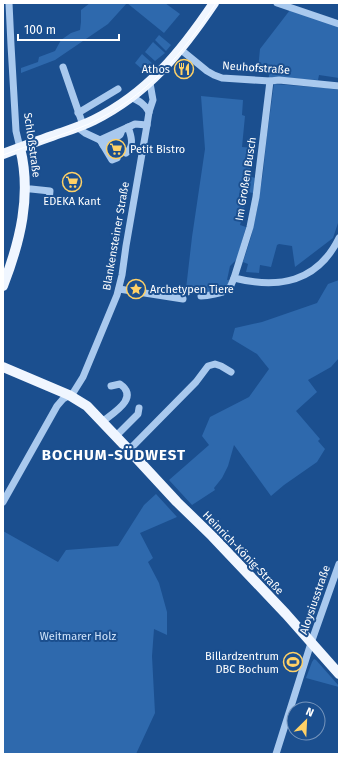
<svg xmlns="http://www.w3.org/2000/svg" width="342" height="757" font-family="'Fira Sans',sans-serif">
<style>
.green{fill:#2e69ad}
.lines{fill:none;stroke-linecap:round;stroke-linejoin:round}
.minor{stroke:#a9c9ee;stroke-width:7}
.major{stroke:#f0f6ff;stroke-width:10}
.tram{stroke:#fff;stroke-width:1}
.labels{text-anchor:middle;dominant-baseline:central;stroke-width:4;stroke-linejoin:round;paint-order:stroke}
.street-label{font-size:11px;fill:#fff;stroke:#1b4f8f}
.poi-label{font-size:11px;fill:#fff;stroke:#1b4f8f;text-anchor:end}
.park-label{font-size:11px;fill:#cfe3fa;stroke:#1b4f8f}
.district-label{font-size:15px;font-weight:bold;letter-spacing:1px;fill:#fff;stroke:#1b4f8f}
</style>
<rect width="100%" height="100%" fill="#1b4f8f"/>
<!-- green -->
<g class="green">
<polygon points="90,3 127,3 108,24 55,60 21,73 21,68 38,62 39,57 55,51 61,40 71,33 80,30 81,22 81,10"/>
<polygon points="127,3 165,3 180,14 164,33"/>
<polygon points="290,10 339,26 339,78 319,75 318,80 269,77 269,71 258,70 260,49"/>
<polygon points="159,35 171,45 166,51 155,40"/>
<polygon points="153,42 165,53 155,61 145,52"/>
<polygon points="142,54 153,64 144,71 135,63"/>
<polygon points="274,84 326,88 339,90 339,220 333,238 295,267 292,246 279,244 277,245 271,267 260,265 259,273 246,272 248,264 243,262 251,237 257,210 263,173 267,135"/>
<polygon points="201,96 243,100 242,115 245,116 242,147 254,148 249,176 255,178 253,193 248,192 240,225 246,227 237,259 230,266 227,280 229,280 228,285 222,289 199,295 186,289 192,237 205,149"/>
<polygon points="339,280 339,358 331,367 308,380 317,392 296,411 320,439 318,441 325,449 317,462 284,485 271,496 234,445 228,466 222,478 214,488 215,490 192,505 169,480 209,445 202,436 210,417 249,397 269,369 257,354 232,339 235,328 262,322 317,303 328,284"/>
<polygon points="156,494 177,517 140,533 153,558 148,562 159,583 167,612 167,635 154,629 152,656 155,713 136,754 3,754 3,531 58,562 66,550 118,546 144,505"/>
<polygon points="314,659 316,660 339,686 339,687 306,678 312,662"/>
</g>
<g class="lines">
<!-- minor -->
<g class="minor">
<polyline points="9,3 11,45 16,131 20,148"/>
<polyline points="277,3 339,24"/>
<polyline points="180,49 207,71 214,75 222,78 270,81 279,80 339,86"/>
<polyline points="63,67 83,125"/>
<path d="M270 81 256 197 250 227 234 278C278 289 317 283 339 238"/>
<path d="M131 97C139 101 145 104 149 112"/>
<polyline points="78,113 118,89"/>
<polyline points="77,127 85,133 100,140 112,160 117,158"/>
<polyline points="100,140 135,124 147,125"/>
<polyline points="103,145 120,135 121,133"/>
<path d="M126 153C135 147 131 135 128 127"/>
<polyline points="25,189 31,189 50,191 49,201"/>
<polyline points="119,289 183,299"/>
<path d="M201 296C208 296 222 293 227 290 231 288 232 282 234 278"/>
<path d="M102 422C113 413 140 398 120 384L111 386"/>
<polyline points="116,436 138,414 139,408"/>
<polyline points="129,450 196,382 208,366 215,364 221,366 231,372"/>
<polyline points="3,502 57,406 63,399 73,393 83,377 117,295 122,275 126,246 147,125 149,112 153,100 150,83"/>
<polyline points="276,754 311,643 339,564"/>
</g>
<!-- major -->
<g class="major">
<path d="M3 154C19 148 35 142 52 136 66 131 80 127 94 120 148 93 181 52 214 3"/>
<path d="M3 286C20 242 32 195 20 148"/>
<polyline points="3,367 69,395 87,406 127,448 177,502 212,536 286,614 339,674"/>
</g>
<!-- tram -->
<path class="tram" d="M3 155C32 144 61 136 89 124 145 98 183 54 216 3"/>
</g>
<!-- icons -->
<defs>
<g id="restaurant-ring" transform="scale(1)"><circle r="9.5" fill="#1b4f8f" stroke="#ffd166" stroke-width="1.5"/><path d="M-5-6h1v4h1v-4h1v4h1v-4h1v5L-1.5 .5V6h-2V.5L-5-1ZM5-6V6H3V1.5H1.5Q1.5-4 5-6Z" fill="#ffd166"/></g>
<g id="supermarket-ring" transform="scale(1)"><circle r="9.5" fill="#1b4f8f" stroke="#ffd166" stroke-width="1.5"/><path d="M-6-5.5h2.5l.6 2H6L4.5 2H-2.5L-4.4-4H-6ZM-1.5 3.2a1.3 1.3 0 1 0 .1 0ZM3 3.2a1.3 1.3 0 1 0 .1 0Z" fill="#ffd166"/></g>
<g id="sight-ring" transform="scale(1)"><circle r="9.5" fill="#1b4f8f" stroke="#ffd166" stroke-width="1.5"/><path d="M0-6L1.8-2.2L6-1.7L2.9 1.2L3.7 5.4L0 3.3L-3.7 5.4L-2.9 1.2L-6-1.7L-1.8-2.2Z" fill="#ffd166"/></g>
<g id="stadium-ring" transform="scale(1)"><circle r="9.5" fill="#1b4f8f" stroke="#ffd166" stroke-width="1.5"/><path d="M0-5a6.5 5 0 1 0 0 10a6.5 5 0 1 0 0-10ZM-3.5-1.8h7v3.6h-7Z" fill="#ffd166"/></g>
</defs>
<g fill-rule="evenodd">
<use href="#restaurant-ring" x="184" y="69"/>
<use href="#supermarket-ring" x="116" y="149"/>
<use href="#supermarket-ring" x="72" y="182"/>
<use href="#sight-ring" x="136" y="289"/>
<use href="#stadium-ring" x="293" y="662"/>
</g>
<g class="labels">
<!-- street labels -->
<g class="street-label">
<text transform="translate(256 68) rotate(4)">Neuhofstraße</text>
<text transform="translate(32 145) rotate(82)">Schloßstraße</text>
<text transform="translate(246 179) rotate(-81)">Im Großen Busch</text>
<text transform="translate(116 236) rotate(-80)">Blankensteiner Straße</text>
<text transform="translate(243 553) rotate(46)">Heinrich-König-Straße</text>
<text transform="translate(315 600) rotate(-71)">Aloysiusstraße</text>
</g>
<!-- poi labels -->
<g class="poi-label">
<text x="170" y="69">Athos</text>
<text x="130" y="149" text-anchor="start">Petit Bistro</text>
<text x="72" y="201" text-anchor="middle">EDEKA Kant</text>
<text x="150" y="289" text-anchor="start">Archetypen Tiere</text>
<text x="279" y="656">Billardzentrum<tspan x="279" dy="13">DBC Bochum</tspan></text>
</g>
<!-- park labels -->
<g class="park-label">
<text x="78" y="636">Weitmarer Holz</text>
</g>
<!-- district labels -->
<g class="district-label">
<text x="114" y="455">BOCHUM-SÜDWEST</text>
</g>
</g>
<!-- border -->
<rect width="342" height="757" fill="none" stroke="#ffffff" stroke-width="8"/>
<!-- north arrow -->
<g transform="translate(306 721) rotate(24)"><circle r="19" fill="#1b4f8f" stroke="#7695bc"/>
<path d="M0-3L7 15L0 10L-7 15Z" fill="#ffd166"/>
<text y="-6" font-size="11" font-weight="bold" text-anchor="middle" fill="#ffffff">N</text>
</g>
<!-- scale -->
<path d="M18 34v6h101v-6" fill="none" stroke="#ffffff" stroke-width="2"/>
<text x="24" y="34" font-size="12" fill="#ffffff" stroke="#1b4f8f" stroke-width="3" paint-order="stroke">100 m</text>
</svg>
